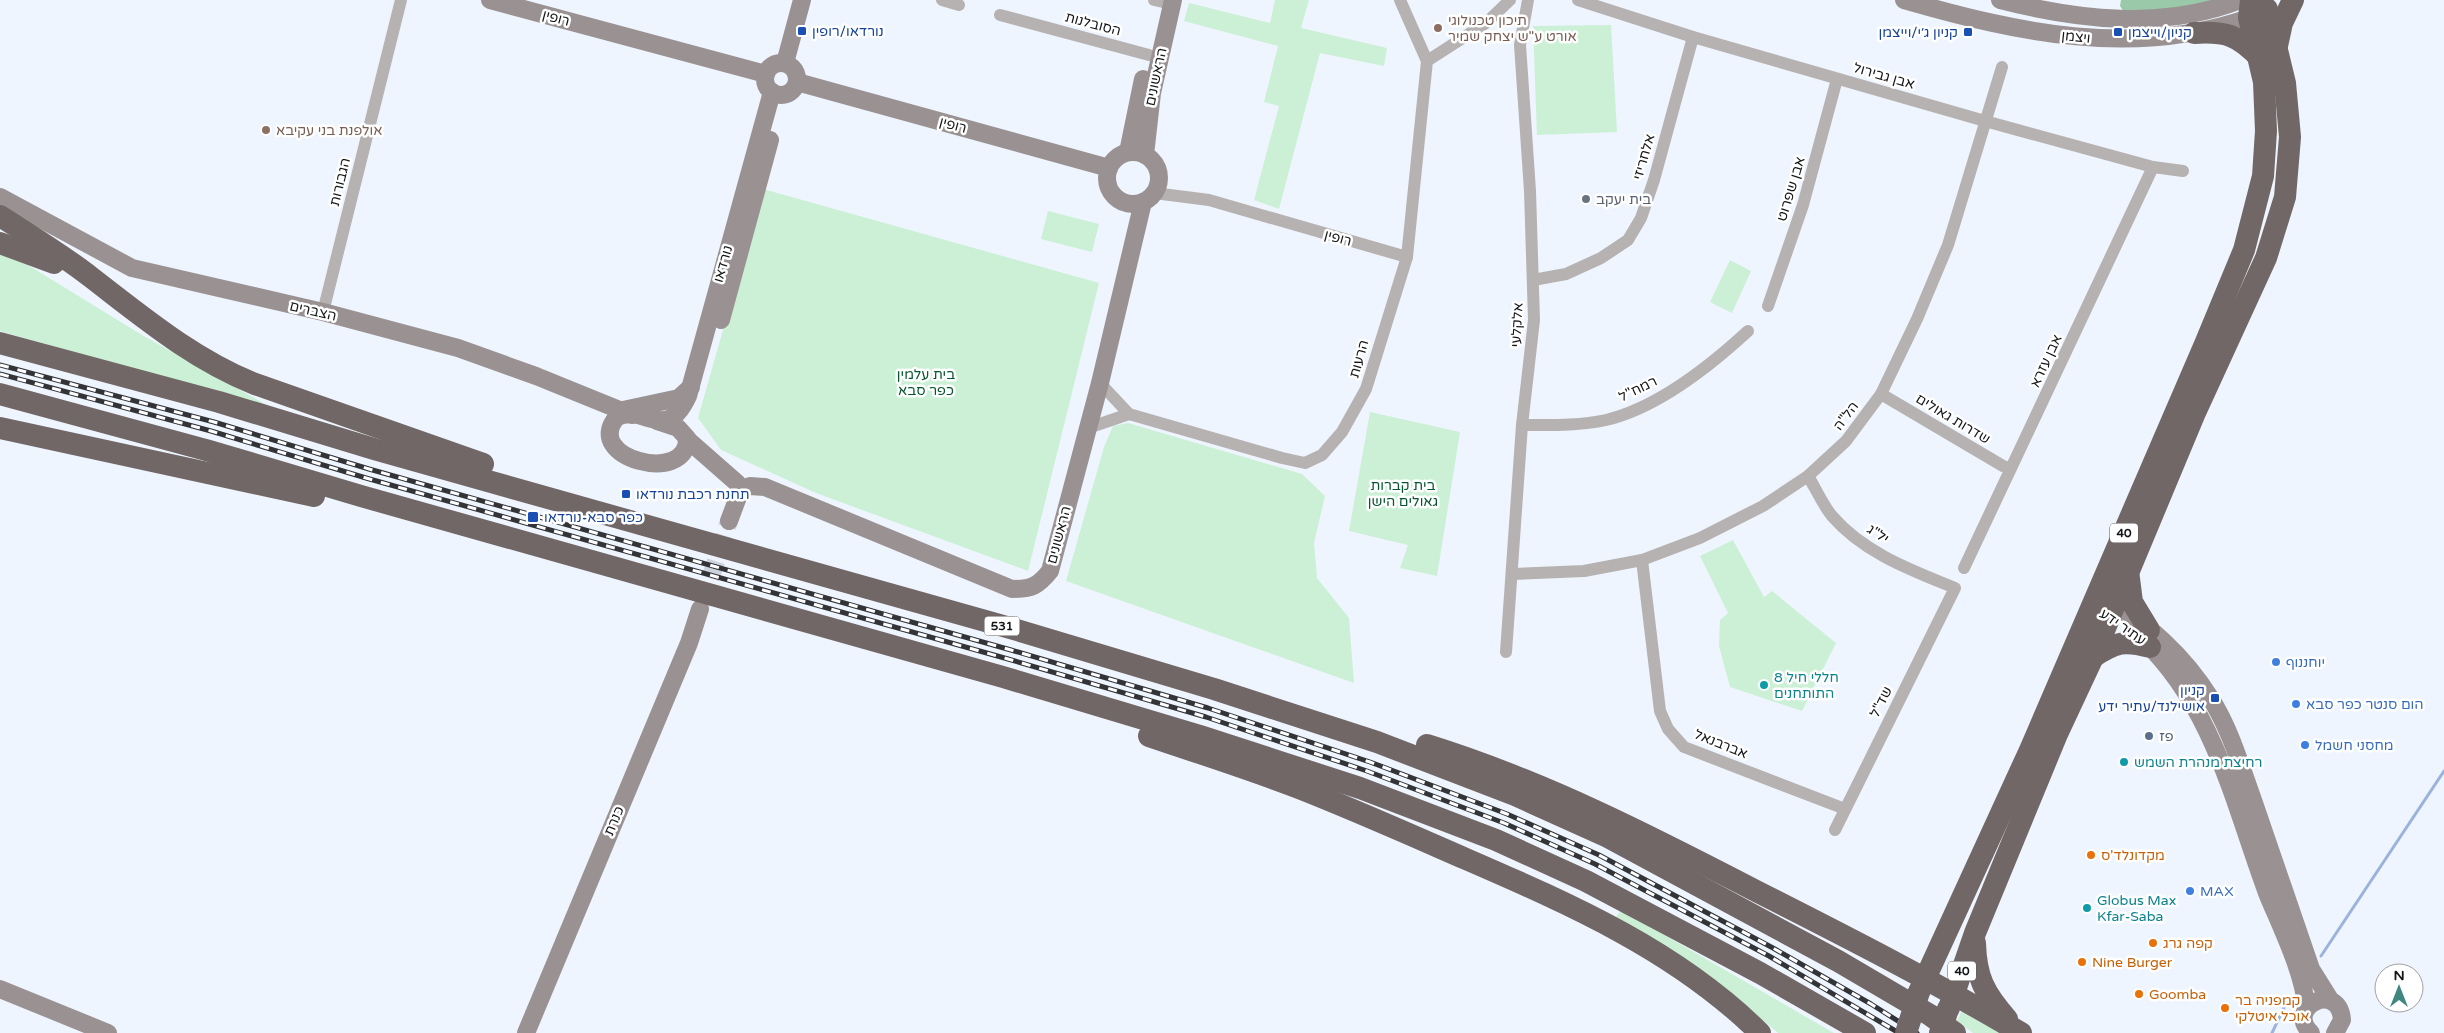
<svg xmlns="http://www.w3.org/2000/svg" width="2444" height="1033" font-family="'Varela Round',Heebo,sans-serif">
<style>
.green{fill:#cbf0d6}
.forest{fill:#9ac9a9}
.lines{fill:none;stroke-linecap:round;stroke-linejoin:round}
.stream{stroke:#9bb2dd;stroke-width:3}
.secondary-tunnel{stroke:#cdd3dc;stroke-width:18;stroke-dasharray:18 9;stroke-linecap:butt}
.street{stroke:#b7b2b2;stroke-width:12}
.secondary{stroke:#9a9292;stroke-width:18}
.highway{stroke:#726767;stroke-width:22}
.rail-casing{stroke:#323438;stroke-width:5}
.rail{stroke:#fff;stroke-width:3;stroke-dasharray:9;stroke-linecap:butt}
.highway-bridge{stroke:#726767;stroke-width:22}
.education-dot{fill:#8d6e63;stroke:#fff;stroke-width:2}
.transit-dot{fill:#1a4fb4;stroke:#fff;stroke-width:2}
.worship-dot{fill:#6b7280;stroke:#fff;stroke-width:2}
.shop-dot{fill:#3f7fe0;stroke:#fff;stroke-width:2}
.culture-dot{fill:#0f9aa8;stroke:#fff;stroke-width:2}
.service-dot{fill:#5c6f8a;stroke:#fff;stroke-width:2}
.food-dot{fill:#e8710a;stroke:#fff;stroke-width:2}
.labels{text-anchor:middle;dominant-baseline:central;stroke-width:5;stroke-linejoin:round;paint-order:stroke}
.shield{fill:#fff;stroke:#5a5b5d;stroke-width:1}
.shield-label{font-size:12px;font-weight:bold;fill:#131518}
.street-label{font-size:14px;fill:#131518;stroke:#fff}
.education-label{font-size:14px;fill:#785e54;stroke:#fff;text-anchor:start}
.transit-label{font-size:14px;fill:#164399;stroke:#fff;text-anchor:start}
.worship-label{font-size:14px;fill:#5b616d;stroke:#fff;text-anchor:start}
.park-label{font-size:14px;fill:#06562f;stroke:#fff}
.shop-label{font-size:14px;fill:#366cbe;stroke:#fff;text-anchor:start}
.culture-label{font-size:14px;fill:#0d838f;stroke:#fff;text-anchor:start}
.service-label{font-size:14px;fill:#4e5e75;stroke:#fff;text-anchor:start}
.food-label{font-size:14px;fill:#c56008;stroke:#fff;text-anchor:start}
</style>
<rect width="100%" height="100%" fill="#eef5fe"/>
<!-- green -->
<g class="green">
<polygon points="1275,0 1309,0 1301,28 1387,48 1384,66 1320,53 1279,209 1254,200 1279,106 1264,102 1278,46 1184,21 1189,3 1270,23"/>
<polygon points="1611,25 1617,132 1537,135 1533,26"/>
<polygon points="763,189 1099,283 1028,571 816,493 721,450 698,418"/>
<polygon points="1048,211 1099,224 1092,252 1041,239"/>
<polygon points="0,254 23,262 142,335 276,410 0,331"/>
<polygon points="1730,260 1751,271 1732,313 1710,302"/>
<polygon points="1370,412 1460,432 1437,576 1400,568 1408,545 1349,531"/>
<polygon points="1128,423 1302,474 1325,496 1314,543 1317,578 1349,618 1354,683 1066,581 1104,447 1113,426"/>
<polygon points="1733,540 1764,597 1772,591 1836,643 1802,711 1730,687 1719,646 1720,620 1728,613 1700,556"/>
<path d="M1621 910 1834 1033H1778C1727 989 1674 951 1616 917Z"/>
<polygon points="1964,1006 2005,1033 1973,1033 1957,1021"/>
</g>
<!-- forest -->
<polygon class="forest" points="2121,0 2219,0 2210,3 2126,15 2120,6"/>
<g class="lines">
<!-- stream -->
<g class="stream">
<polyline points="2321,956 2444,771"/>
<polyline points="2272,1033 2288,999"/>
</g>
<!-- secondary-tunnel -->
<polyline class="secondary-tunnel" points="702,604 729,521"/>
<!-- street -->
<g class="street">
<polyline points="942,0 959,5"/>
<polyline points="1154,0 1163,2"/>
<polyline points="1400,0 1427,61"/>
<polyline points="1578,0 1693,37 1985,121 2153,167 2183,171"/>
<polyline points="1000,15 1149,55"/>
<polyline points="1154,193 1209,200 1407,257"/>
<polyline points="1533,280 1566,274 1601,258 1628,240 1641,218 1654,180 1693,37"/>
<polyline points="1768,306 1803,205 1837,79"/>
<polyline points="323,312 401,0"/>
<polyline points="1100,383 1129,414 1282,458 1305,463 1322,455 1342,432 1366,389 1407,257 1427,61 1486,23 1510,0"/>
<polyline points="1881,394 2003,466 2011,468"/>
<path d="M1522 425C1550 425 1578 426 1606 420 1657 408 1710 366 1748 331"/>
<polyline points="1088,428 1129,414"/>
<path d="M1808 476C1816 489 1823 505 1832 516 1864 553 1911 570 1955 588L1835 830"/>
<polyline points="1642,560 1660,711 1668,729 1684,747 1845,809"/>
<polyline points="1964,568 2153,167"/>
<polyline points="1513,574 1584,571 1642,560 1700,538 1763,506 1808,476 1846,441 1881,394 1917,319 1948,245 2002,67"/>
<polyline points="1506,652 1522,425 1534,320 1530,191 1520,45 1528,0"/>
</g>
<!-- secondary -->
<g class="secondary">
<polyline points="490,0 766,74"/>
<path d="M1904 0C2019 33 2133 58 2249 18"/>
<path d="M2000 0C2078 20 2163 30 2240 0"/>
<polyline points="785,63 802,0"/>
<circle cx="781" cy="79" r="16"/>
<polyline points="797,82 1109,168"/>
<polyline points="1128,152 1143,79"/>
<circle cx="1133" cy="178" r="26"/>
<polyline points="1145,155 1152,93 1173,0"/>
<polyline points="0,197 132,268 323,312 458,348 536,376 632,415"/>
<polyline points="721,320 770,140"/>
<polyline points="623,410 679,398 691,387"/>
<path d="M657 421 678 428 687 438C689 486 581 458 617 417 645 404 666 444 688 396L772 92"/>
<polyline points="688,440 737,483 741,489"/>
<path d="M741 489 750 486 765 487 1012 589C1032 589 1038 586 1050 571L1100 383 1143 202"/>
<polyline points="729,521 741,489"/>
<path d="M2101 606C2142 610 2190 665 2211 699 2230 729 2240 764 2252 797 2272 854 2291 912 2311 969L2331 1001"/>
<path d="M2142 639C2214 707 2234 804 2267 893 2280 925 2305 975 2306 1008"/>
<polyline points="0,989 108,1033"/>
<polyline points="526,1033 689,643 700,609"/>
<path d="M2311 1033C2284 1007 2339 980 2342 1020L2335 1033"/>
</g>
<!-- highway -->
<g class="highway">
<path d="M2194 33C2226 31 2238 35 2260 58"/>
<polyline points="2277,46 2282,23 2293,0"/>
<path d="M0 216C31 236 63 255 92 278 144 318 193 359 255 384L483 464"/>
<polyline points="0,243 54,263"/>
<polyline points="0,343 219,402 374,449 1017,630 1214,689 1377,742 1515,795 1608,837 1838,961 1930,1015 1955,1033"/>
<polyline points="0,394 206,450 361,496 1003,677 1200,736 1360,788 1496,840 1586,881 1760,973 1865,1033"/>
<polyline points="0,428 314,496"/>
<polyline points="2128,571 2132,602 2149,630"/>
<path d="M2093 657C2116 642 2124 640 2150 647"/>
<path d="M1149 736C1199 753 1250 769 1299 788 1355 810 1411 835 1466 859 1572 905 1677 951 1760 1033"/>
<path d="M1427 745C1543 781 1650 836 1758 892 1847 937 1935 982 2021 1033"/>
<path d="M1975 943C1976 977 1984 993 2007 1019"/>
<polyline points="1919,992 2030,750 2205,344 2244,250 2263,176 2266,131 2264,82 2249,18 2251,0"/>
<polyline points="1949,1008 1975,933 2057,734 2093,657 2194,415 2266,258 2285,197 2290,137 2285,83 2267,9 2256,0"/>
</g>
<!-- rail casing -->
<g class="rail-casing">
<g id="rail">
<polyline points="0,365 214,422 369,469 1011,650 1208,708 1370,762 1507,814 1599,855 1773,948 1871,1004 1917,1033"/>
<polyline points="0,374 211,431 366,478 1008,659 1206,717 1367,771 1504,823 1595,864 1769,956 1899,1033"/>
</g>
</g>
<!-- rail -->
<use href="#rail" class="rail"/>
<!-- highway-bridge -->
<g class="highway-bridge">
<polyline points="1906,1033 1919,992"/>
<polyline points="1940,1033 1948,1009"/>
</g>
</g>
<!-- markers -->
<g class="education-dot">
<circle cx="1438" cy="28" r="5"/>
<circle cx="266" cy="130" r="5"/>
</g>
<g class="transit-dot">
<rect x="797" y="26" width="10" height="10" rx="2.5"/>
<rect x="1963" y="27" width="10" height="10" rx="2.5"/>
<rect x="2113" y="27" width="10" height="10" rx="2.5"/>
<rect x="621" y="489" width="10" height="10" rx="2.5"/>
<rect x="527" y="511" width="12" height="12" rx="2.5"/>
<rect x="2210" y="693" width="10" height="10" rx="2.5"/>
</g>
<circle class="worship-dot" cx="1586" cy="199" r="5"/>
<g class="shop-dot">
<circle cx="2276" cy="662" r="5"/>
<circle cx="2296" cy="704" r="5"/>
<circle cx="2305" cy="745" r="5"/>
<circle cx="2190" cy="891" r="5"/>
</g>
<g class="culture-dot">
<circle cx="1764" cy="685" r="5"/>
<circle cx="2124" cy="762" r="5"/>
<circle cx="2087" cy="908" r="5"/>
</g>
<circle class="service-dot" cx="2149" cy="736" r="5"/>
<g class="food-dot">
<circle cx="2091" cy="855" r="5"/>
<circle cx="2153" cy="943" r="5"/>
<circle cx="2082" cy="962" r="5"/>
<circle cx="2139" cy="994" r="5"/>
<circle cx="2225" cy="1008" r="5"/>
</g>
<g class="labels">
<!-- shield labels -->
<g class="shield">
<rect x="2110" y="523.5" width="28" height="19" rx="4"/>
<rect x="984.5" y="616.5" width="35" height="19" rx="4"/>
<rect x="1948" y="961.5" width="28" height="19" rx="4"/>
</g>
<g class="shield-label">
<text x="2124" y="533">40</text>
<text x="1002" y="626">531</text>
<text x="1962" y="971">40</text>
</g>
<!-- street labels -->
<g class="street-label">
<text transform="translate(556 18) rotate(15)">רופין</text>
<text transform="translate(1093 24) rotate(15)">הסובלנות</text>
<text transform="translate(2076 37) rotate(6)">ויצמן</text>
<text transform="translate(1884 76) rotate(16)">אבן גבירול</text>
<text transform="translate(1156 77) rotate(-78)">הראשונים</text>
<text transform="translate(953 125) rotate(15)">רופין</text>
<text transform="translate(1644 157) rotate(-74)">אלחריזי</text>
<text transform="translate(340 182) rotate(-76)">הגבורות</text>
<text transform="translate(1791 189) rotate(-73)">אבן שפרוט</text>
<text transform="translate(1338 238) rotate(15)">רופין</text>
<text transform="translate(723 264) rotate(-74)">נורדאו</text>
<text transform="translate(313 311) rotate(13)">הצברים</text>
<text transform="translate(1517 325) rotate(-87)">אלקלעי</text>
<text transform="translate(1359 359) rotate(-74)">הרעות</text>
<text transform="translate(2046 361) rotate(-65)">אבן עזרא</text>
<text transform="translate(1638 389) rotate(-26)">רמח"ל</text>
<text transform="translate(1846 416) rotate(-53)">הל"ה</text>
<text transform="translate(1953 419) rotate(31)">שדרות גאולים</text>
<text transform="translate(1878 534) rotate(33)">יל"ג</text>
<text transform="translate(1059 535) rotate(-75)">הראשונים</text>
<text transform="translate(2123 627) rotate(35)">עתיר ידע</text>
<text transform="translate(1881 702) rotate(-63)">שד"ל</text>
<text transform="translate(1721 744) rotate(22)">אברבנאל</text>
<text transform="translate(614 821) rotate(-67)">כנרת</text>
</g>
<!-- education labels -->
<g class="education-label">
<text x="1448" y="20">תיכון טכנולוגי<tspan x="1448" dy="16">אורט ע"ש יצחק שמיר</tspan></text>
<text x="276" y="130">אולפנת בני עקיבא</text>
</g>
<!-- transit labels -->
<g class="transit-label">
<text x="812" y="31">נורדאו/רופין</text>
<text x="1958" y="32" text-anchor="end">קניון ג׳י/וייצמן</text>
<text x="2128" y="32">קניון/וייצמן</text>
<text x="636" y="494">תחנת רכבת נורדאו</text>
<text x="544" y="517">כפר סבא-נורדאו</text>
<text x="2205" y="690" text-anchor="end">קניון<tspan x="2205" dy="16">אושילנד/עתיר ידע</tspan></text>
</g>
<!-- worship labels -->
<g class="worship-label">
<text x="1596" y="199">בית יעקב</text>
</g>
<!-- park labels -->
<g class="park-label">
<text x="926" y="374">בית עלמין<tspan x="926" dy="16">כפר סבא</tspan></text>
<text x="1403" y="485">בית קברות<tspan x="1403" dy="16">גאולים הישן</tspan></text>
</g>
<!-- shop labels -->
<g class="shop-label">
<text x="2286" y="662">יוחננוף</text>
<text x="2306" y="704">הום סנטר כפר סבא</text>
<text x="2315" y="745">מחסני חשמל</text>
<text x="2200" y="891">MAX</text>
</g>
<!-- culture labels -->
<g class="culture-label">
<text x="1774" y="677">8 חללי חיל<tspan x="1774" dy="16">התותחנים</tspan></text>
<text x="2134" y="762">רחיצת מנהרת השמש</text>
<text x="2097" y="900">Globus Max<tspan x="2097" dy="16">Kfar-Saba</tspan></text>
</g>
<!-- service labels -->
<g class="service-label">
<text x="2159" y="736">פז</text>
</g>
<!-- food labels -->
<g class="food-label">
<text x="2101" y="855">מקדונלד'ס</text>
<text x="2163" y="943">קפה גרג</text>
<text x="2092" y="962">Nine Burger</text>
<text x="2149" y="994">Goomba</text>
<text x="2235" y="1000">קמפניה בר<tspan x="2235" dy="16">אוכל איטלקי</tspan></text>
</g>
</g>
<!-- north arrow -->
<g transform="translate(2399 988)"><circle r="24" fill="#ffffff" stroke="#a1a1a3"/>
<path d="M0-4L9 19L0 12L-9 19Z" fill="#408781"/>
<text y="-8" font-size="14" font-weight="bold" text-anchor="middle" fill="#131518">N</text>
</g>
</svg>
